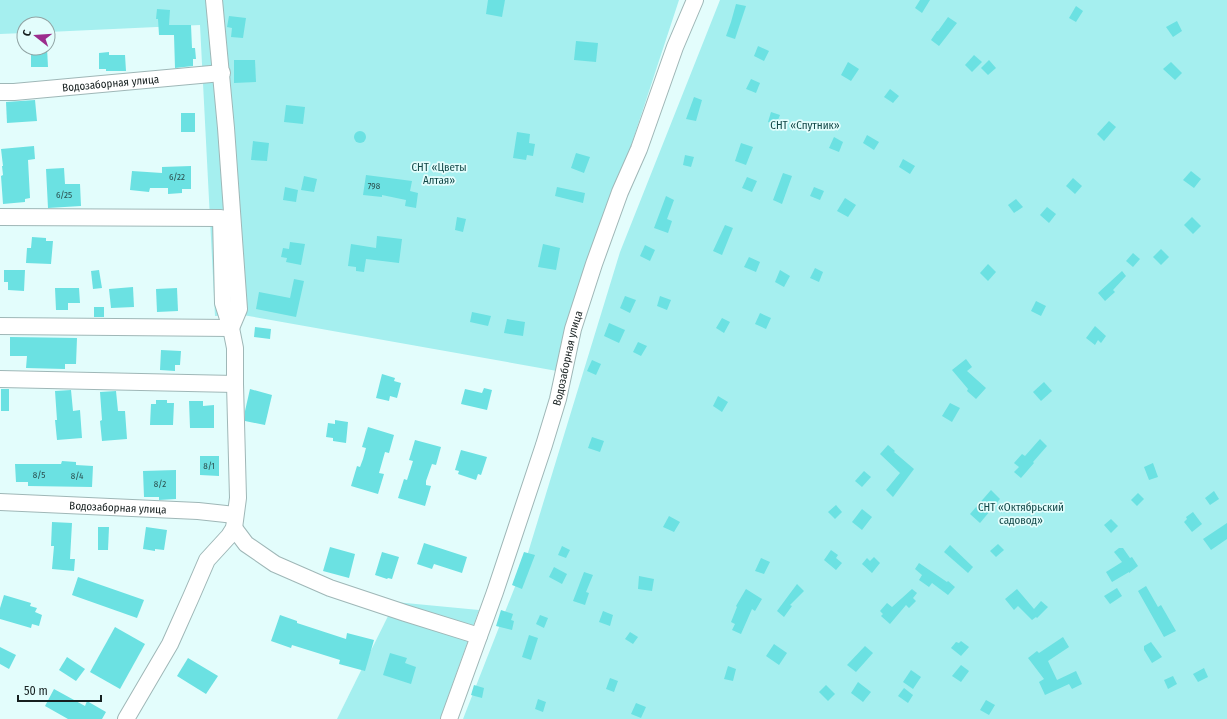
<svg xmlns="http://www.w3.org/2000/svg" width="1227" height="719" font-family="'Fira Sans Condensed',sans-serif">
<style>
.green{fill:#a5efef}
.building{fill:#6be1e2}
.lines{fill:none;stroke-linecap:round;stroke-linejoin:round}
.minor-casing{stroke:#9fb7b7;stroke-width:18}
.minor{stroke:#fff;stroke-width:16}
.labels{text-anchor:middle;dominant-baseline:central;stroke-width:3.5;stroke-linejoin:round;paint-order:stroke}
.number-label{font-size:9px;fill:#2b5050}
.street-label{font-size:11px;fill:#161f1f;stroke:#e3fdfc}
.park-label{font-size:11px;fill:#114747;stroke:#e3fdfc}
</style>
<rect width="100%" height="100%" fill="#e3fdfc"/>
<!-- green -->
<g class="green">
<polygon points="0,0 679,0 557,371 243,315 215,316 200,25 48,32 48,24 24,24 24,33 0,34"/>
<polygon points="720,0 1227,0 1227,719 463,719 527,556 620,252"/>
<polygon points="395,602 479,610 440,719 337,719"/>
</g>
<!-- building -->
<g class="building">
<polygon points="488,0 505,0 502,17 486,14"/>
<polygon points="920,0 930,0 922,13 915,8"/>
<polygon points="736,4 746,6 735,39 726,36 731,22"/>
<polygon points="1076,6 1083,11 1076,22 1069,18"/>
<polygon points="157,9 170,10 169,25 191,25 192,48 195,48 196,59 193,59 193,66 175,68 174,35 159,35 158,19 156,19"/>
<polygon points="229,16 246,18 243,38 231,37 232,28 227,27"/>
<polygon points="948,17 957,23 939,46 931,40 937,31 938,31"/>
<polygon points="1177,21 1182,31 1173,37 1166,27"/>
<polygon points="576,41 598,43 596,62 574,60"/>
<polygon points="758,46 769,51 764,61 754,56"/>
<polygon points="31,48 47,48 48,67 31,67"/>
<polygon points="109,52 109,55 125,55 126,71 106,71 106,69 99,69 99,53"/>
<polygon points="974,55 982,62 972,72 965,65"/>
<polygon points="234,60 255,60 256,82 234,83"/>
<polygon points="989,60 996,68 988,75 981,68"/>
<polygon points="848,62 859,69 851,81 841,75"/>
<polygon points="1171,62 1182,73 1175,80 1163,69"/>
<polygon points="751,79 760,83 756,93 746,89"/>
<polygon points="890,89 899,96 893,103 884,97"/>
<polygon points="694,97 702,100 696,121 686,119"/>
<polygon points="35,100 37,121 7,123 6,102"/>
<polygon points="286,105 305,107 303,124 284,122"/>
<polygon points="771,112 780,115 776,125 768,122"/>
<rect x="181" y="113" width="14" height="19"/>
<polygon points="1109,121 1116,127 1104,141 1097,134"/>
<circle cx="360" cy="137" r="6"/>
<polygon points="517,132 530,134 529,143 535,144 533,156 527,155 526,160 513,158"/>
<polygon points="867,135 879,142 874,150 863,143"/>
<polygon points="834,137 843,142 839,152 829,148"/>
<polygon points="253,141 269,143 267,161 251,160"/>
<polygon points="741,143 753,147 746,165 735,161"/>
<polygon points="34,146 35,159 28,160 30,198 25,199 25,202 3,204 1,176 3,175 2,166 3,166 1,149"/>
<polygon points="576,153 590,157 584,173 571,168"/>
<polygon points="685,155 694,157 691,167 683,165"/>
<polygon points="903,159 915,166 910,174 899,167"/>
<polygon points="191,166 191,189 182,189 182,193 168,194 168,188 150,188 149,192 130,190 132,171 162,173 162,167"/>
<polygon points="64,168 65,184 80,184 81,206 48,208 46,169"/>
<polygon points="1191,171 1201,179 1194,188 1183,180"/>
<polygon points="783,173 792,176 782,204 773,200"/>
<polygon points="366,175 412,181 410,191 418,193 416,208 405,206 406,200 382,195 382,197 363,195"/>
<polygon points="304,176 317,179 314,192 301,190"/>
<polygon points="747,177 757,181 752,192 742,188"/>
<polygon points="1073,178 1082,186 1075,194 1066,186"/>
<polygon points="285,187 298,190 296,202 283,200"/>
<polygon points="557,187 585,193 583,203 555,196"/>
<polygon points="814,187 824,191 820,200 810,196"/>
<polygon points="666,196 674,200 667,219 672,221 668,233 654,228"/>
<polygon points="845,198 856,205 848,217 837,211"/>
<polygon points="1016,199 1023,207 1014,213 1008,205"/>
<polygon points="1047,207 1056,214 1049,223 1040,215"/>
<polygon points="457,217 466,219 463,232 455,230"/>
<polygon points="1192,217 1201,226 1193,234 1184,225"/>
<polygon points="725,225 733,228 722,255 713,251"/>
<polygon points="377,236 402,239 399,263 366,259 364,272 356,271 356,267 348,266 351,244 376,248"/>
<polygon points="32,237 46,238 46,241 53,241 51,264 26,263 27,248 31,248"/>
<polygon points="290,242 305,244 301,265 286,262 287,258 281,257 283,248 289,249"/>
<polygon points="543,244 560,248 556,270 538,267"/>
<polygon points="645,245 655,250 650,261 640,256"/>
<polygon points="1161,249 1169,257 1161,265 1153,257"/>
<polygon points="1133,253 1140,259 1133,267 1126,261"/>
<polygon points="749,257 760,262 756,272 744,267"/>
<polygon points="988,264 996,272 988,281 980,273"/>
<polygon points="815,268 823,272 819,282 810,278"/>
<polygon points="4,270 25,270 24,291 8,290 8,282 4,282"/>
<polygon points="99,270 102,288 93,289 91,271"/>
<polygon points="780,270 790,276 784,287 775,282"/>
<polygon points="1122,271 1126,276 1113,290 1115,292 1105,301 1098,293"/>
<polygon points="294,279 304,281 296,317 256,309 259,292 290,298"/>
<polygon points="133,287 134,307 111,308 109,289"/>
<polygon points="55,288 79,288 80,303 68,303 68,310 56,310"/>
<polygon points="177,288 178,311 157,312 156,289"/>
<polygon points="625,296 636,300 630,313 620,308"/>
<polygon points="660,296 671,300 667,310 657,306"/>
<polygon points="1036,301 1046,306 1041,316 1031,311"/>
<rect x="94" y="307" width="10" height="10"/>
<polygon points="472,312 491,316 488,326 470,322"/>
<polygon points="760,313 771,318 766,329 755,324"/>
<polygon points="722,318 730,322 724,333 716,328"/>
<polygon points="507,319 525,322 523,336 504,333"/>
<polygon points="609,323 625,330 619,343 604,336"/>
<polygon points="1095,326 1106,336 1101,343 1098,340 1095,345 1086,338"/>
<polygon points="255,327 271,329 270,339 254,337"/>
<polygon points="10,337 77,338 76,364 65,364 65,369 26,368 27,356 10,356"/>
<polygon points="638,342 647,346 641,356 633,352"/>
<polygon points="161,350 181,351 180,365 175,365 175,371 160,370"/>
<polygon points="966,359 972,367 967,371 986,388 976,399 967,391 968,389 952,370"/>
<polygon points="592,360 601,364 596,375 587,371"/>
<polygon points="382,374 395,378 394,381 401,383 397,398 390,396 389,401 376,398"/>
<polygon points="1044,382 1052,391 1041,401 1033,392"/>
<polygon points="484,388 492,390 487,410 461,404 465,389 482,393"/>
<rect x="1" y="389" width="8" height="22"/>
<polygon points="250,389 272,395 265,425 245,421 245,411"/>
<polygon points="71,390 73,411 80,410 82,438 57,440 55,420 57,420 55,391"/>
<polygon points="116,391 118,411 125,411 127,439 102,441 100,421 102,420 100,392"/>
<polygon points="718,396 728,402 722,412 713,406"/>
<polygon points="156,400 167,400 167,403 174,403 173,425 150,425 151,404 156,404"/>
<polygon points="189,401 203,401 203,406 214,405 214,428 190,428"/>
<polygon points="950,403 960,408 952,422 942,416"/>
<polygon points="335,420 348,422 346,443 333,441 333,438 326,437 328,423 335,424"/>
<polygon points="368,427 394,435 389,453 385,452 379,473 384,474 378,494 351,486 357,466 360,467 363,459 366,448 362,447"/>
<polygon points="592,437 604,441 600,452 588,448"/>
<polygon points="1040,439 1047,446 1033,462 1034,463 1021,478 1014,472 1019,467 1014,463 1022,454 1025,456"/>
<polygon points="415,440 441,447 436,465 432,464 426,481 426,485 431,486 425,506 398,498 404,479 407,480 413,461 409,460"/>
<polygon points="888,445 895,451 894,452 914,469 893,497 886,490 900,473 880,454"/>
<polygon points="461,450 487,457 481,475 478,474 476,480 458,474 459,471 455,470"/>
<polygon points="200,456 219,456 219,476 200,475"/>
<polygon points="62,461 76,462 76,465 93,466 92,487 28,486 28,482 16,482 15,464 61,464"/>
<polygon points="1153,463 1158,477 1149,480 1144,467"/>
<polygon points="176,470 176,499 159,500 159,497 144,497 143,471"/>
<polygon points="864,471 871,477 862,487 855,481"/>
<polygon points="991,490 1000,499 980,523 970,514"/>
<polygon points="1214,491 1219,499 1210,505 1205,498"/>
<polygon points="1138,493 1144,499 1137,506 1131,500"/>
<polygon points="836,505 842,512 835,519 828,512"/>
<polygon points="862,509 872,517 862,530 852,522"/>
<polygon points="1193,512 1202,524 1192,532 1184,522 1187,519 1186,517"/>
<polygon points="669,516 680,522 674,532 663,527"/>
<polygon points="1111,519 1118,526 1111,533 1104,525"/>
<polygon points="52,522 72,523 70,559 75,559 74,571 52,569 54,546 51,546"/>
<polygon points="1227,523 1227,539 1211,550 1203,539"/>
<polygon points="98,527 109,527 108,550 98,550"/>
<polygon points="146,527 167,530 164,550 155,549 155,551 143,549"/>
<polygon points="424,543 467,557 462,573 434,564 432,569 417,564"/>
<polygon points="998,544 1004,550 996,557 990,551"/>
<polygon points="950,545 973,567 968,573 944,552"/>
<polygon points="562,546 570,550 566,558 558,555"/>
<polygon points="330,547 355,554 349,578 323,571"/>
<polygon points="1119,548 1123,548 1130,558 1132,557 1138,566 1129,573 1129,572 1112,582 1106,572 1122,562 1114,552"/>
<polygon points="831,550 838,555 836,558 842,563 836,570 824,560"/>
<polygon points="382,552 399,557 392,579 388,578 387,579 375,575"/>
<polygon points="524,552 535,555 522,589 512,585"/>
<polygon points="874,557 880,563 872,573 862,564 867,558 870,561"/>
<polygon points="761,558 770,562 764,574 755,571"/>
<polygon points="919,563 947,582 948,581 955,587 948,595 932,583 929,587 919,580 922,575 915,569"/>
<polygon points="554,567 567,574 562,584 549,577"/>
<polygon points="584,572 593,575 586,592 589,593 585,605 573,601"/>
<polygon points="639,576 654,579 652,591 638,589"/>
<polygon points="78,577 144,600 137,618 72,595"/>
<polygon points="797,584 804,591 790,605 792,606 784,617 777,611"/>
<polygon points="1146,586 1158,607 1161,605 1176,631 1164,637 1138,591"/>
<polygon points="1117,588 1122,596 1110,604 1104,596"/>
<polygon points="746,589 762,599 755,611 752,609 741,634 732,630 735,624 731,622 737,607 736,606"/>
<polygon points="912,589 917,593 913,598 916,601 909,608 906,605 890,624 881,616 883,614 880,611 887,603 892,607"/>
<polygon points="1017,589 1034,609 1041,601 1048,607 1037,618 1036,617 1032,620 1018,606 1014,610 1005,599"/>
<polygon points="4,595 31,603 30,606 37,608 35,612 42,615 39,626 32,624 31,628 0,619 0,608"/>
<polygon points="501,610 513,614 511,620 514,621 512,630 496,626"/>
<polygon points="603,611 613,615 610,626 599,622"/>
<polygon points="280,615 297,621 297,623 346,639 347,633 374,640 365,671 339,664 340,660 292,645 291,648 271,641"/>
<polygon points="540,615 548,618 544,628 536,624"/>
<polygon points="115,627 145,644 120,689 90,672"/>
<polygon points="630,632 638,637 633,644 625,639"/>
<polygon points="529,635 538,638 531,660 522,657"/>
<polygon points="1063,637 1069,647 1048,661 1057,680 1076,671 1082,684 1072,689 1069,684 1045,695 1039,682 1044,679 1028,658 1037,651 1039,653"/>
<polygon points="961,641 969,647 961,656 951,648 956,642 959,643"/>
<polygon points="1151,642 1162,657 1152,663 1144,650 1144,646"/>
<polygon points="774,644 787,653 779,665 766,656"/>
<polygon points="865,646 873,653 856,672 847,665"/>
<polygon points="0,647 16,655 9,669 0,664"/>
<polygon points="390,653 407,658 405,663 416,667 411,684 383,675"/>
<polygon points="67,657 85,669 76,681 59,670"/>
<polygon points="188,658 218,676 206,694 177,676"/>
<polygon points="961,665 969,671 961,682 952,676"/>
<polygon points="728,666 736,669 733,681 724,679"/>
<polygon points="1204,668 1208,677 1198,682 1193,674"/>
<polygon points="911,670 921,677 913,689 903,682"/>
<polygon points="1173,676 1177,684 1168,689 1164,680"/>
<polygon points="610,678 618,681 614,692 606,689"/>
<polygon points="858,682 871,692 863,702 851,693"/>
<polygon points="474,685 484,688 482,698 471,695"/>
<polygon points="826,685 835,694 828,701 819,692"/>
<polygon points="904,688 913,695 908,703 898,696"/>
<polygon points="54,689 85,706 87,701 106,712 102,719 68,719 45,706"/>
<polygon points="538,699 546,702 543,712 535,709"/>
<polygon points="986,700 995,705 989,715 980,710"/>
<polygon points="636,703 646,707 641,718 631,714"/>
</g>
<g class="lines">
<!-- minor casing -->
<g class="minor-casing">
<g id="minor">
<polyline points="214,0 226,128 239,309 231,328"/>
<path id="s1" d="M0 92H14L222 73"/>
<polyline points="0,217 221,218 223,303 231,328 235,348 235,384 238,498 234,528 229,536 207,560 191,597 170,644 126,719"/>
<polyline points="0,326 231,328"/>
<polyline points="0,379 235,384"/>
<path id="s2" d="M0 502 198 511 235 515"/>
<polyline points="234,528 246,544 275,564 330,588 405,613 479,636"/>
<path id="s3" d="M449 719 495 592 544 445 558 399 573 329 594 264 620 192 639 149 675 47 695 0"/>
</g>
</g>
<!-- minor -->
<use href="#minor" class="minor"/>
</g>
<g class="labels">
<!-- number labels -->
<g class="number-label">
<text x="177" y="177">6/22</text>
<text x="374" y="186">798</text>
<text x="64" y="195">6/25</text>
<text x="209" y="466">8/1</text>
<text x="39" y="475">8/5</text>
<text x="77" y="476">8/4</text>
<text x="160" y="484">8/2</text>
</g>
<!-- street labels -->
<g class="street-label">
<text stroke="none"><textPath href="#s1" startOffset="111">Водозаборная улица</textPath></text>
<text stroke="none"><textPath href="#s3" startOffset="380">Водозаборная улица</textPath></text>
<text stroke="none"><textPath href="#s2" startOffset="118">Водозаборная улица</textPath></text>
</g>
<!-- park labels -->
<g class="park-label">
<text x="805" y="125">СНТ «Спутник»</text>
<text x="439" y="167">СНТ «Цветы<tspan x="439" dy="13">Алтая»</tspan></text>
<text x="1021" y="507">СНТ «Октябрьский<tspan x="1021" dy="13">садовод»</tspan></text>
</g>
</g>
<!-- north arrow -->
<g transform="translate(36 36) rotate(287)"><circle r="19" fill="#e3fdfc" stroke="#91a4a4"/>
<path d="M0-3L7 15L0 10L-7 15Z" fill="#9b2d8d"/>
<text y="-6" font-size="11" font-weight="bold" text-anchor="middle" fill="#161f1f">С</text>
</g>
<!-- scale -->
<path d="M18 695v6h83v-6" fill="none" stroke="#161f1f" stroke-width="2"/>
<text x="24" y="695" font-size="12" fill="#161f1f" stroke="#e3fdfc" stroke-width="3" paint-order="stroke">50 m</text>
</svg>
